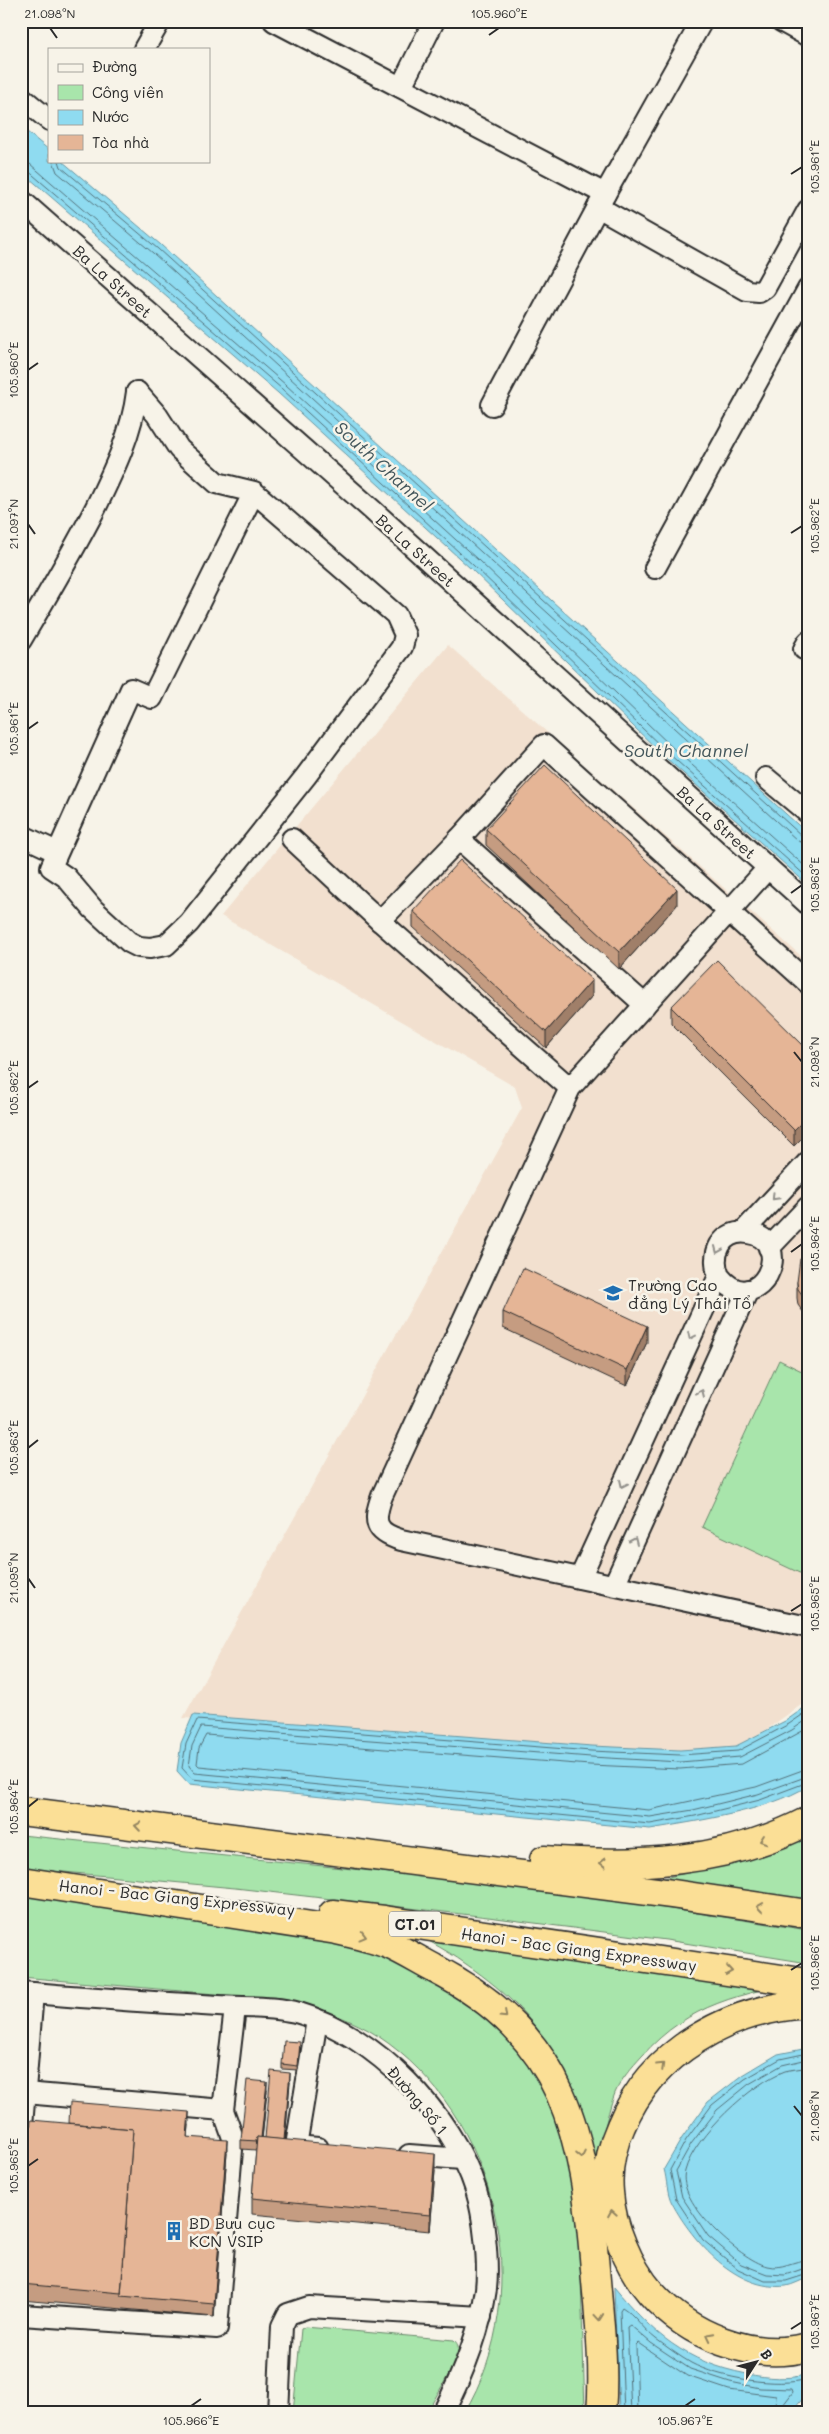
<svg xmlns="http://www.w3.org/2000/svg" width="829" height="2434" font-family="Mali,sans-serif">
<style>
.built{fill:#f2e0cf}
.green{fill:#a8e5ab;stroke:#6a886b}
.water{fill:#8fdbf0;stroke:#6795a1}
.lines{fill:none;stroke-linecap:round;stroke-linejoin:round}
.shore{stroke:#53717a;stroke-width:1}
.minor-casing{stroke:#2b2b2b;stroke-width:24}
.highway-casing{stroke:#2b2b2b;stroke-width:31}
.minor{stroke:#f7f3e8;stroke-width:20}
.highway{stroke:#fbdf96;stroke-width:28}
.wall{fill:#c59c81;stroke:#2b2b2b}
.shaded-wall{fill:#a07f69;stroke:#2b2b2b}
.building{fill:#e5b596;stroke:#2b2b2b}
.oneway{stroke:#918f8a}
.oneway2{stroke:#938560}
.ticks{fill:none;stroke:#2b2b2b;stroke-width:2}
.labels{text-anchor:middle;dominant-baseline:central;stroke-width:5;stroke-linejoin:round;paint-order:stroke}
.shield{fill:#f7f3e8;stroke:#686764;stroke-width:1}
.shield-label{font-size:15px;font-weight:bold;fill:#2b2b2b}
.street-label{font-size:16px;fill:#2b2b2b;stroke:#f7f3e8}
.poi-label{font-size:16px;fill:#2b2b2b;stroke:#f7f3e8;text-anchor:start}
.water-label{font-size:18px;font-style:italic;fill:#44575c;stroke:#f7f3e8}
.neatline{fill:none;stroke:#2b2b2b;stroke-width:2}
.ticks-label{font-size:12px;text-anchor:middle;fill:#2b2b2b}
</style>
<rect width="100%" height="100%" fill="#f7f3e8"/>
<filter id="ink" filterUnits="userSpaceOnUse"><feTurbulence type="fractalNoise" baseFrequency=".02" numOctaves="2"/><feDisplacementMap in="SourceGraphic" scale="10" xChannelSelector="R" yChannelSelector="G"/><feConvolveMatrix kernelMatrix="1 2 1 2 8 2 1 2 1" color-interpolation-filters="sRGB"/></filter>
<g filter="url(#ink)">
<!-- built -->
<polygon class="built" points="448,645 808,962 808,1700 746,1744 725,1752 646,1754 532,1743 183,1718 522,1108 515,1087 221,916"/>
<!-- green -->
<g class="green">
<polygon points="779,1360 808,1374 808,1577 702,1527"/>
<polygon points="808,1833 808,1900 660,1879 734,1862"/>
<polygon points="21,1835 430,1877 632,1903 808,1930 808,1963 666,1940 488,1917 235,1888 21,1868"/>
<path d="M21 1893 335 1937 432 1977 501 2029 529 2061 566 2134 576 2208 581 2277 585 2413H464C538 2290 497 2115 378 2036 354 2020 322 2010 295 2001L21 1977Z"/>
<path d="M394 1921 808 1979C741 1995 690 2002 642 2056 632 2067 621 2079 615 2093 605 2119 601 2147 596 2175 572 2078 552 2023 466 1964 444 1948 418 1936 394 1921Z"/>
<path d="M305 2327 454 2340C457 2343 459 2346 458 2351 456 2366 434 2398 427 2413H293L301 2329Z"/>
</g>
<!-- water -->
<g class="water">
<polygon points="21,127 49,150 49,161 62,161 161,245 808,834 808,885 665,757 470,568 278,393 21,171"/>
<path d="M808 1705V1786C768 1811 697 1821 650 1829L189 1784 177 1771 181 1743 193 1715 592 1746 680 1750 736 1746 787 1720Z"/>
<path d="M808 2048V2278C801 2280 793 2285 786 2286 737 2292 693 2242 672 2203 667 2194 667 2180 664 2169L682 2138 708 2102 743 2075 778 2054Z"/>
<path d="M614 2287C653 2334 685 2362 747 2374 767 2378 788 2380 808 2374V2392L791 2413H619Z"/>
</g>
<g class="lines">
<!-- shore -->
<g class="shore">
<polyline points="53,161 57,172 153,253 798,841 808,844"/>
<polyline points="59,161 61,167 158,249 802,836 808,837"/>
<polyline points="21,162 30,164 286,385 478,560 673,748 808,869"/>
<polyline points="21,168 26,169 282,389 473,565 668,753 808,878"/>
<polyline points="808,1711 789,1724 738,1751 680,1755 591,1751 197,1720 186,1744 182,1768 192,1779 650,1824 695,1816 760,1800 808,1782"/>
<polyline points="808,1719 792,1730 740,1757 680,1762 591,1757 201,1727 192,1746 189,1766 195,1773 650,1817 693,1810 758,1794 808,1776"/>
<polyline points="808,1728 742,1764 680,1769 590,1765 206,1735 199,1748 197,1764 199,1766 649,1810 756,1787 808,1768"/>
<polyline points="808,2053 780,2059 745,2079 712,2105 686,2140 670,2170 676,2199 703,2240 738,2269 765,2281 786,2281 808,2274"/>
<polyline points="808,2059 782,2065 749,2084 717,2110 691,2144 676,2171 682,2197 708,2236 741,2264 767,2274 785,2275 808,2267"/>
<path d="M808 2067C801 2069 792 2069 785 2071 752 2083 694 2136 685 2171 676 2202 740 2259 767 2266 782 2270 793 2260 808 2260"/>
<path d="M624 2413 620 2310 622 2307C634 2314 644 2330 656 2339 667 2347 679 2356 691 2363 719 2378 777 2388 808 2379"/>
<polyline points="631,2413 627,2327 630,2325 651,2343 690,2369 730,2382 760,2388 792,2389 793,2392 783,2405 781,2413"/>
<polyline points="638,2413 636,2345 638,2343 687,2376 729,2390 776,2396 774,2413"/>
</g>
<!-- minor casing -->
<g class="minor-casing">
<g id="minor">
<polyline points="274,21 605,194"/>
<polyline points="781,21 808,36"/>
<polyline points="144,49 160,21"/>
<polyline points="401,87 434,21"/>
<polyline points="21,97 49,120"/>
<polyline points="21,200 370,508 808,904"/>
<polyline points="598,207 747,291 759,292 765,288 808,210"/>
<polyline points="137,392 157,415 179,449 217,483 254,492 396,615 405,635 402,647 306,776 189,923 166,945 150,948 139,947 129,942 93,909 66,877 51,867 131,689 152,698 254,492"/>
<polyline points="492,405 605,194 702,21"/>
<polyline points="655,568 808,289"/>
<path d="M21 640C47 596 73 552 96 507 114 470 132 433 137 392"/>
<polyline points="804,649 808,642"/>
<polyline points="766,778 808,813"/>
<polyline points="21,835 57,852"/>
<polyline points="292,839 380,921 570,1088"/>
<polyline points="459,839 645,1005"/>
<path d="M768 868 570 1088 382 1496C373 1521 374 1532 401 1540L808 1627"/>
<polyline points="380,921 459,839 544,745 808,983"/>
<polyline points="743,1232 808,1162"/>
<polyline points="769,1248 808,1207"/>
<path d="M580 1578 719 1276C710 1255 721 1229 748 1233 799 1240 758 1324 719 1276"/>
<polyline points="614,1585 748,1290"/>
<path d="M21 1992C87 1998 152 2002 218 2006 242 2008 275 2006 299 2013 375 2035 452 2114 476 2190 484 2216 489 2262 486 2289 480 2333 463 2374 443 2413"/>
<polyline points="317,2020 296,2146 318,2148"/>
<polyline points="25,2093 223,2110"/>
<polyline points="21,2138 33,1993"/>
<polyline points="409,2155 462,2159"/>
<polyline points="21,2315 217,2328 233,2138 223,2110 235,2008"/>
<polyline points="278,2413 282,2326 288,2314 309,2307 481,2317"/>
</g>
</g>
<!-- highway casing -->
<g class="highway-casing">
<g id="highway">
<polyline points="21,1811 672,1894 808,1914"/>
<path d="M544 1860C634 1867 725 1864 808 1821"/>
<path d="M21 1881 337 1930C355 1934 372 1938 388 1944 404 1951 420 1961 435 1969 566 2037 584 2133 595 2269 599 2317 605 2365 601 2413"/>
<polyline points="333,1914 384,1920 808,1983"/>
<path d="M808 2004C729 2009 652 2051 621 2126 612 2146 607 2170 609 2192 611 2225 629 2268 651 2293 688 2335 752 2362 808 2347"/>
</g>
</g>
<!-- minor -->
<use href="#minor" class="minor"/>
<!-- highway -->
<use href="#highway" class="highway"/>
</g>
<!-- wall -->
<g class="wall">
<polygon points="486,829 677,905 619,969 486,845"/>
<polygon points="413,911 592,996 546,1048 413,927"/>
<polygon points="671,1007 808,1050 808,1132 794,1146 671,1023"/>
<polygon points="808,1253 808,1316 804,1313 798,1305 797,1298 797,1282"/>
<polygon points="503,1312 647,1342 627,1386 503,1328"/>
<polygon points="300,2047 298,2070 282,2069 282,2064"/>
<polygon points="290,2082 285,2140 435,2171 430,2231 252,2214 252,2198 256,2150 241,2149 241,2140 267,2090 262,2138 265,2138"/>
<polygon points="189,2125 188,2137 227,2153 214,2317 21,2300 21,2250"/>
</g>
<!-- shaded-wall -->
<g class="shaded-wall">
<polygon points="677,889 677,905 619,969 619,952"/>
<polygon points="592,980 592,996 546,1048 546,1032"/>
<polygon points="808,1116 808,1132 794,1146 794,1130"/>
<polygon points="647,1326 647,1342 627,1386 627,1370"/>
<polygon points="290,2073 290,2082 284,2150 284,2142"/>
<polygon points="267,2082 267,2090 261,2150 261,2142"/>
<polygon points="189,2112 189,2125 187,2149 187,2137"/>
<polygon points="227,2140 227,2153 214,2317 214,2304"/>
<polygon points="435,2154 435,2171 430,2231 430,2215"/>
</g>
<!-- building -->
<g class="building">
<polygon points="545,765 677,889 619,952 486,829"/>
<polygon points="460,860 592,980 546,1032 413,911"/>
<polygon points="717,960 808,1050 808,1116 794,1130 671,1007"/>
<polygon points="808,1253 808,1300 804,1297 798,1289 797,1282 800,1259"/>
<polygon points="523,1268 647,1326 627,1370 503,1312"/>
<polygon points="284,2041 300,2042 298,2066 282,2064"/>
<polygon points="271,2071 290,2073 284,2140 265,2138"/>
<polygon points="247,2080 267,2082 261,2138 257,2137 257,2141 241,2140"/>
<polygon points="70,2102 189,2112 187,2137 227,2140 214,2304 121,2296 133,2129 69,2123"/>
<polygon points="31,2120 133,2129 121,2293 21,2284 21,2250"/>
<polygon points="257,2137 435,2154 430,2215 252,2198"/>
</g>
<!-- one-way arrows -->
<defs><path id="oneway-chevron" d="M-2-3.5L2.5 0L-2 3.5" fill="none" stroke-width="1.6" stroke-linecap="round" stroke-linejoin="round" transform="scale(1.25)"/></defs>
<g class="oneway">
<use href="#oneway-chevron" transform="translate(775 1197) rotate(133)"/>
<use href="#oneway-chevron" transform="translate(718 1250) rotate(113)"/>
<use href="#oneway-chevron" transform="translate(691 1336) rotate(115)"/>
<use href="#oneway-chevron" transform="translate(701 1393) rotate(-66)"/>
<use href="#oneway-chevron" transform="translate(623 1484) rotate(115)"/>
<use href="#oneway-chevron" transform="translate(634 1541) rotate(-66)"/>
</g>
<g class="oneway2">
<use href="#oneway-chevron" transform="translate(138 1826) rotate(-172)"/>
<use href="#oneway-chevron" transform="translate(763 1840) rotate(161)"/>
<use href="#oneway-chevron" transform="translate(603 1863) rotate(180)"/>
<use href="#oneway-chevron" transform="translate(760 1907) rotate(-172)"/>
<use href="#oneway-chevron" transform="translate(363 1936) rotate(15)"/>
<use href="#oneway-chevron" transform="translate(729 1971) rotate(9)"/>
<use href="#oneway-chevron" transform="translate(504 2015) rotate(43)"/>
<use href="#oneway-chevron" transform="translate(661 2066) rotate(-44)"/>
<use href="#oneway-chevron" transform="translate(581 2155) rotate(78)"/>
<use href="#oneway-chevron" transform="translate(612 2213) rotate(-100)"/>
<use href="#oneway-chevron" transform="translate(599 2317) rotate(85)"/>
<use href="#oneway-chevron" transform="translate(710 2336) rotate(-153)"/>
</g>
</g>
<!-- ticks -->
<path class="ticks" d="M50 28 57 38M489 35 499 28M791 174 802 167M28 370 38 363M28 524 35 534M791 533 802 526M28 729 38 722M791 893 802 885M794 1052 802 1062M28 1088 38 1081M791 1252 802 1244M28 1448 38 1440M28 1578 35 1588M791 1611 802 1604M28 1807 38 1799M791 1970 802 1963M794 2106 802 2116M28 2166 38 2159M791 2329 802 2322M191 2406 201 2399M685 2406 695 2399"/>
<!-- icons -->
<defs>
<g id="university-bare" transform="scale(1.5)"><path d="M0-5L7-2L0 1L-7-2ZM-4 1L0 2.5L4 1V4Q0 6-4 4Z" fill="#1f6fb2" stroke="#f7f3e8" stroke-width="2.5" paint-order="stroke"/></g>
<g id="building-bare" transform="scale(1.5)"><path d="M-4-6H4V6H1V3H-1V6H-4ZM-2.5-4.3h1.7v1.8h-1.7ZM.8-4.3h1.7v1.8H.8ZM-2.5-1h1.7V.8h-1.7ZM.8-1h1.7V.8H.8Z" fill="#1f6fb2" stroke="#f7f3e8" stroke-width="2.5" paint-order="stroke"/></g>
</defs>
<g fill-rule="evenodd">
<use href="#university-bare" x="613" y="1293"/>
<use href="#building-bare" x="174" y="2231"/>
</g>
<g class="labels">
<!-- shield labels -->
<rect class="shield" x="389" y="1911.5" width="52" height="25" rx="4"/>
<g class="shield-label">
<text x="415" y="1924">CT.01</text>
</g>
<!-- street labels -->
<g class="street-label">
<text transform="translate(113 281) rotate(42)">Ba La Street</text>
<text transform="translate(416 550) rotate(42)">Ba La Street</text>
<text transform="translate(717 822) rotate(42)">Ba La Street</text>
<text transform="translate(177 1897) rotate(6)">Hanoi - Bac Giang Expressway</text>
<text transform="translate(579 1949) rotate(8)">Hanoi - Bac Giang Expressway</text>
<text transform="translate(418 2100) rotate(50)">Đường Số 1</text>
</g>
<!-- poi labels -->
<g class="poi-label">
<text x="628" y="1284">Trường Cao<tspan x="628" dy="18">đẳng Lý Thái Tổ</tspan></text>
<text x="189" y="2222">BD Bưu cục<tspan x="189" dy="18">KCN VSIP</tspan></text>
</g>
<!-- water labels -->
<g class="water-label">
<text transform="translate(384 466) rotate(42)">South Channel</text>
<text x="686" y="750">South Channel</text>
</g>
</g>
<!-- margin -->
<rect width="829" height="2434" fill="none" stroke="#f7f3e8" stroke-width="55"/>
<!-- legend -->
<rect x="48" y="48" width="162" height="115" fill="#f7f3e8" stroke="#a5a39c"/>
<rect x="58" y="64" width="25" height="8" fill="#f7f3e8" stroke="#a5a39c"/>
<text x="92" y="72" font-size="15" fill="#2b2b2b">Đường</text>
<rect x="58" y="85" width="25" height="15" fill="#a8e5ab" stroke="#a5a39c"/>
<text x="92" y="98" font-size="15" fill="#2b2b2b">Công viên</text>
<rect x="58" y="110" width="25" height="15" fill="#8fdbf0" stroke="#a5a39c"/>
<text x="92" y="122" font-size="15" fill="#2b2b2b">Nước</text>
<rect x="58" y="135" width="25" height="15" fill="#e5b596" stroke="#a5a39c"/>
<text x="92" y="148" font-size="15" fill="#2b2b2b">Tòa nhà</text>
<!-- north arrow -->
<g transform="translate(756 2362) rotate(54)" stroke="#f7f3e8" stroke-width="4" paint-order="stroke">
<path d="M0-4L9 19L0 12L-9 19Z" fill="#2b2b2b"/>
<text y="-8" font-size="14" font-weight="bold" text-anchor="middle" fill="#2b2b2b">B</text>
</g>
<rect x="28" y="28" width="774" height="2378" class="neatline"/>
<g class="ticks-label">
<text x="50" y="18">21.098°N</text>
<text x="499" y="18">105.960°E</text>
<text transform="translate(815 167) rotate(-90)" y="4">105.961°E</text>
<text transform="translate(14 370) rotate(-90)" y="4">105.960°E</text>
<text transform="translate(14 524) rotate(-90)" y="4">21.097°N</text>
<text transform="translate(815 526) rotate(-90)" y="4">105.962°E</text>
<text transform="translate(14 729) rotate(-90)" y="4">105.961°E</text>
<text transform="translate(815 885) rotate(-90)" y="4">105.963°E</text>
<text transform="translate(815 1062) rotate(-90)" y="4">21.098°N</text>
<text transform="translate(14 1088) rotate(-90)" y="4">105.962°E</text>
<text transform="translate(815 1244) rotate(-90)" y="4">105.964°E</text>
<text transform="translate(14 1448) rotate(-90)" y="4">105.963°E</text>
<text transform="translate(14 1578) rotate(-90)" y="4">21.095°N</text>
<text transform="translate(815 1604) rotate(-90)" y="4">105.965°E</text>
<text transform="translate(14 1807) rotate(-90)" y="4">105.964°E</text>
<text transform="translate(815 1963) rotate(-90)" y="4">105.966°E</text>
<text transform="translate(815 2116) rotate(-90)" y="4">21.096°N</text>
<text transform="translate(14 2166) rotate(-90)" y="4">105.965°E</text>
<text transform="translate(815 2322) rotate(-90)" y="4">105.967°E</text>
<text x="191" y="2425">105.966°E</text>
<text x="685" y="2425">105.967°E</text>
</g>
</svg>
